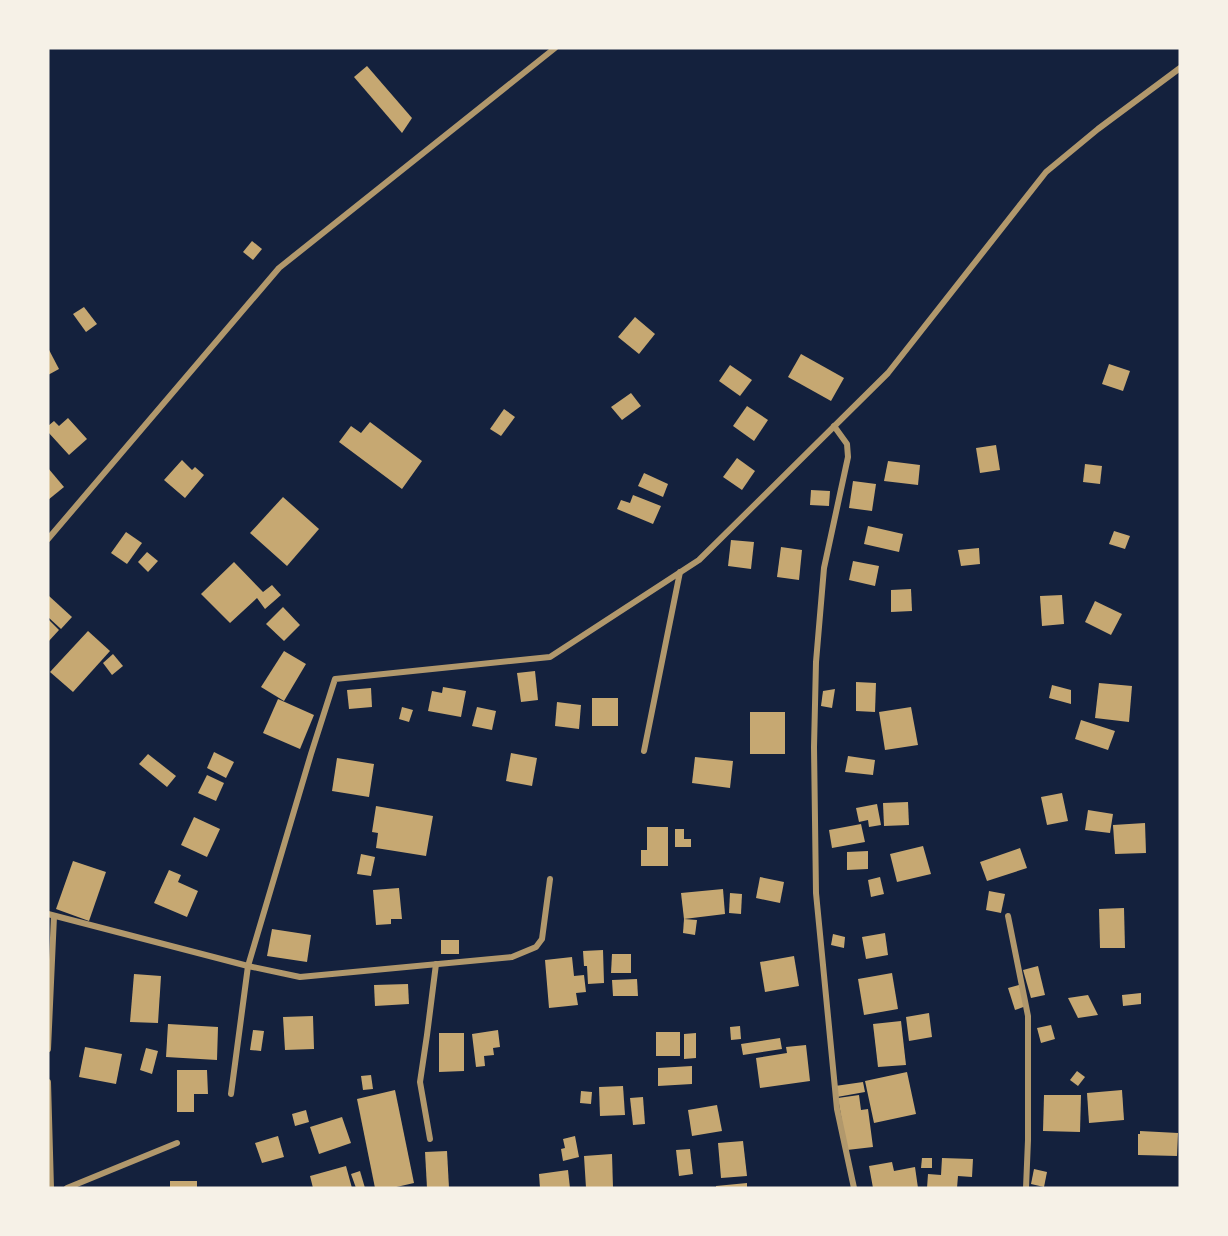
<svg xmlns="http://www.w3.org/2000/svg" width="1228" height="1236" font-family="'Roboto Condensed',sans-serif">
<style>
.building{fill:#c6a872}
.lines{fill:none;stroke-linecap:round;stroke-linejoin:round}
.minor{stroke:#b1986c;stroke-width:6}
</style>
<rect width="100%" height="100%" fill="#14213d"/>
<!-- building -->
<g class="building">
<polygon points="367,66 412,118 402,133 354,77"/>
<polygon points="252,241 262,249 253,260 243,252"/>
<polygon points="84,307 97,324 86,332 73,314"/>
<polygon points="635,317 655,334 639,354 618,337"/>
<polygon points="48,348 59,369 48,375"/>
<polygon points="801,354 844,378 831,401 788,377"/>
<polygon points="1109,364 1130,371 1123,391 1102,384"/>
<polygon points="730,365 752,380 740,396 719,381"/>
<polygon points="631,393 641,406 622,420 611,407"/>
<polygon points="747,406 768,420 754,441 733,426"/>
<polygon points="504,409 515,417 501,436 490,429"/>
<polygon points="68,418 87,439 69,455 48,432 48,426 54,421 59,426"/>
<polygon points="370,422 422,461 402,489 339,442 351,426 361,433"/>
<polygon points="996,445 1000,470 980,473 976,448"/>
<polygon points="737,458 755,471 742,490 723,477"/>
<polygon points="182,460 192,470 195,467 204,475 185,498 164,480"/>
<polygon points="888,461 920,465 918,485 884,481"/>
<polygon points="1085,464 1102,466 1100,484 1083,482"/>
<polygon points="48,468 64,487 48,500"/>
<polygon points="644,473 668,484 663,497 638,486"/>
<polygon points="853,481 876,484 872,511 849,508"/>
<polygon points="811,490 830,491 829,506 810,505"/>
<polygon points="633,495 661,506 653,524 617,509 621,500 630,503"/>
<polygon points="283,497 319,529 287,566 250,533"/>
<polygon points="868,526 903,534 899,552 864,544"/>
<polygon points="1114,531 1130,536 1125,549 1109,544"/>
<polygon points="126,532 142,543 127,564 111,553"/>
<polygon points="731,540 754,542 751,569 728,566"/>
<polygon points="781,547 802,550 799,580 777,577"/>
<polygon points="979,548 980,564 961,566 958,550"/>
<polygon points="147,552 158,561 148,572 138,562"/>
<polygon points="853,561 879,566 875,586 849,580"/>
<polygon points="234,562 263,592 272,585 281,595 265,609 257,598 230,623 201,594"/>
<polygon points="911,589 912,611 891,612 891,590"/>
<polygon points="1062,595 1064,624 1042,626 1040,596"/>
<polygon points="49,596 72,617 61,629 48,617 48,597"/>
<polygon points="1095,601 1122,614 1111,635 1085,622"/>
<polygon points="283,607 300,625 284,641 266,624"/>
<polygon points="48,619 59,630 48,642"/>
<polygon points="88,631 110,651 73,692 50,672"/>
<polygon points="284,651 306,664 284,701 261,687"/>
<polygon points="113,654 123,666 112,675 103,663"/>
<polygon points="535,671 538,700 521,702 517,673"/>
<polygon points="856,682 876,683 875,712 856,711"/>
<polygon points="1099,683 1132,686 1129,722 1095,718"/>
<polygon points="1052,685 1071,690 1071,704 1049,698"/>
<polygon points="443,687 466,691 461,717 428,711 432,691 442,693"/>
<polygon points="371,688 372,707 349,709 347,690"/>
<polygon points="835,689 832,708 821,706 823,691"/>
<rect x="592" y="698" width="26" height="28"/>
<polygon points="278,699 314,715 300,749 263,733"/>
<polygon points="557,702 581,705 579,729 555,726"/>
<polygon points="402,707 413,710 409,722 399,719"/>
<polygon points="477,707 496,711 492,730 472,726"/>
<polygon points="911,707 918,745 885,750 879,712"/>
<rect x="750" y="712" width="35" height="42"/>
<polygon points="1081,720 1115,731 1108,750 1075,739"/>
<polygon points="214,752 234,762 226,778 207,768"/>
<polygon points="511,753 537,758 532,786 506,781"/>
<polygon points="148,754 176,776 167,787 139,764"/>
<polygon points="848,756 875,760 873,775 845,772"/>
<polygon points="695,757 733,761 730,788 692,783"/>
<polygon points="337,758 374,764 369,797 332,791"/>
<polygon points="207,775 224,783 216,801 198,793"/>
<polygon points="1062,793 1068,821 1047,825 1041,797"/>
<polygon points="908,802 909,825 884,826 883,803"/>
<polygon points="877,804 881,825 869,827 868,820 859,822 856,808"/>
<polygon points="376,806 433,816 426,856 376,848 378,833 372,832"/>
<polygon points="1088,810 1113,814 1110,833 1085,830"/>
<polygon points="194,817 220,829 207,857 181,845"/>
<polygon points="1145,823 1146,853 1115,854 1113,825"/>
<polygon points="861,824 865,842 832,848 829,830"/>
<polygon points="647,827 668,827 668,866 641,866 641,850 647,850"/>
<polygon points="675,829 684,829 684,839 691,839 691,847 675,847"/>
<polygon points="923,846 931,874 897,882 890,854"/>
<polygon points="1020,848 1027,868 987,881 980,862"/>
<polygon points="868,851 868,869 847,870 847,852"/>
<polygon points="361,854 375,857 371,876 357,874"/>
<polygon points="73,861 106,872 89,921 56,909"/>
<polygon points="169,870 181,875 178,882 198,891 187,917 154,903"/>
<polygon points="760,877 784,882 780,903 756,898"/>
<polygon points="880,877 884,894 871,897 868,880"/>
<polygon points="399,888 402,919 391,919 391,924 376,925 373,890"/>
<polygon points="723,889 725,914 684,919 681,893"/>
<polygon points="989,891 1005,894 1001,913 986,910"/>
<polygon points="730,893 742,894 741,914 729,913"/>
<polygon points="1124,908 1125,948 1100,948 1099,909"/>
<polygon points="684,919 697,920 695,935 683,933"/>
<polygon points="272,929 311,935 307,962 267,956"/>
<polygon points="885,933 888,955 866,959 862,937"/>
<polygon points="833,934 845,937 844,948 831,945"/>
<rect x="441" y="940" width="18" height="14"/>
<polygon points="603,950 604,983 588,984 587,966 584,966 583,951"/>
<polygon points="612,954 631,954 631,973 611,973"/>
<polygon points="794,956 799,986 765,992 760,962"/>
<polygon points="572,957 574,976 584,975 586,992 576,993 578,1005 549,1008 545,960"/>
<polygon points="1038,966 1045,995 1031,998 1023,970"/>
<polygon points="892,973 898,1009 864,1015 858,979"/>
<polygon points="134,974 161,976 158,1023 130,1022"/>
<polygon points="637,979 638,996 613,996 612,980"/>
<polygon points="408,984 409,1004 375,1006 374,985"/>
<polygon points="1019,985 1026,1006 1015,1010 1008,988"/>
<polygon points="1141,993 1141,1004 1123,1006 1122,995"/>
<polygon points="1088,995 1098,1015 1078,1018 1068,998"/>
<polygon points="929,1013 932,1037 909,1041 906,1017"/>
<polygon points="313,1016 314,1049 285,1050 283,1017"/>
<polygon points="901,1021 906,1065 878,1067 873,1024"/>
<polygon points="168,1024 218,1027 217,1060 166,1057"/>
<polygon points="1051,1025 1055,1039 1041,1043 1037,1028"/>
<polygon points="740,1026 741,1039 731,1040 730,1027"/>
<polygon points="253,1030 264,1031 261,1051 250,1050"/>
<polygon points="498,1030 500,1047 493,1048 494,1055 484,1056 485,1066 476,1067 472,1034"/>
<rect x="656" y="1032" width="24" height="24"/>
<polygon points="439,1033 464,1033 464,1071 439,1072"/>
<polygon points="696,1033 696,1058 684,1059 684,1034"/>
<polygon points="780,1038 782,1049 743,1055 741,1044"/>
<polygon points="806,1045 810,1081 760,1088 756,1058 787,1053 786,1047"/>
<polygon points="85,1047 122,1054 116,1084 79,1077"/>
<polygon points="146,1048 158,1051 152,1074 140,1070"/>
<polygon points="692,1066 692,1084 658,1086 658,1068"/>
<polygon points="177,1070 207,1070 208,1094 194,1094 194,1112 177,1112"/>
<polygon points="1077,1071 1085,1077 1078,1086 1070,1080"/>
<polygon points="907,1072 916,1114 874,1123 865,1081"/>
<polygon points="371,1075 373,1089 363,1090 361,1076"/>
<polygon points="863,1082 865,1092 837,1097 835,1086"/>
<polygon points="623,1086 625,1115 600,1116 599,1087"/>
<polygon points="395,1090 414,1183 392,1188 375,1188 357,1099"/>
<polygon points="1122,1090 1124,1120 1089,1123 1087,1093"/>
<polygon points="581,1091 592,1092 591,1104 580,1103"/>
<polygon points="859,1095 861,1110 868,1109 873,1147 847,1150 838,1098"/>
<polygon points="1044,1095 1081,1095 1080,1132 1043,1131"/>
<polygon points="643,1097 645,1124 633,1125 630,1098"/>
<polygon points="717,1105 722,1131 692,1136 688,1110"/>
<polygon points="306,1110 309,1122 295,1126 292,1114"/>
<polygon points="342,1117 351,1143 319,1154 310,1127"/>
<polygon points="1140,1131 1178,1133 1177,1156 1138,1155 1138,1134 1140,1134"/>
<polygon points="278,1136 284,1157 262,1163 255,1143"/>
<polygon points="575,1136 579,1157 563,1161 561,1149 565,1148 563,1139"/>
<polygon points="743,1141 747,1176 721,1178 718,1143"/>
<polygon points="690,1149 693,1174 679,1176 676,1150"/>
<polygon points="447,1151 449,1188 427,1188 425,1152"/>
<polygon points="612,1154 613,1188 586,1188 584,1156"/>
<polygon points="922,1158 932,1158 932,1168 921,1168"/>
<polygon points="942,1158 973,1159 972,1177 958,1176 957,1188 927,1188 928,1174 941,1175"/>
<polygon points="892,1162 894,1171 915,1167 918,1188 873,1188 869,1166"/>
<polygon points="346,1166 352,1188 313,1188 310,1176"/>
<polygon points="1034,1169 1047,1172 1044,1187 1031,1184"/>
<polygon points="568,1170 570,1188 540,1188 539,1174"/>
<polygon points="360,1171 365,1188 356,1188 351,1174"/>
<rect x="170" y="1181" width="27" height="7"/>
<polygon points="747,1183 747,1188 716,1188 716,1186"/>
</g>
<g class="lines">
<!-- minor -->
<g class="minor">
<polyline points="834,426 847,444 848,457 824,568 816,662 814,747 816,893 837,1109 854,1188"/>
<polyline points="48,539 279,268 555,48"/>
<polyline points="644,751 680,572"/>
<polyline points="48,914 248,966 300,977 512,957 536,947 542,939 550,879"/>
<polyline points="1008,916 1028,1016 1028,1140 1026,1188"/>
<polyline points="48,1049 54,916"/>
<polyline points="48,1082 51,1188"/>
<polyline points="231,1094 248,966 311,754 335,679 550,657 699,560 888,373 1046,172 1098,129 1180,68"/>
<polyline points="430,1139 420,1082 427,1035 436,964"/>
<polyline points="67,1188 177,1143"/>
</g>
</g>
<!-- border -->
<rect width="1228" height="1236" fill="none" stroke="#f6f1e7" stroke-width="99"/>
</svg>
